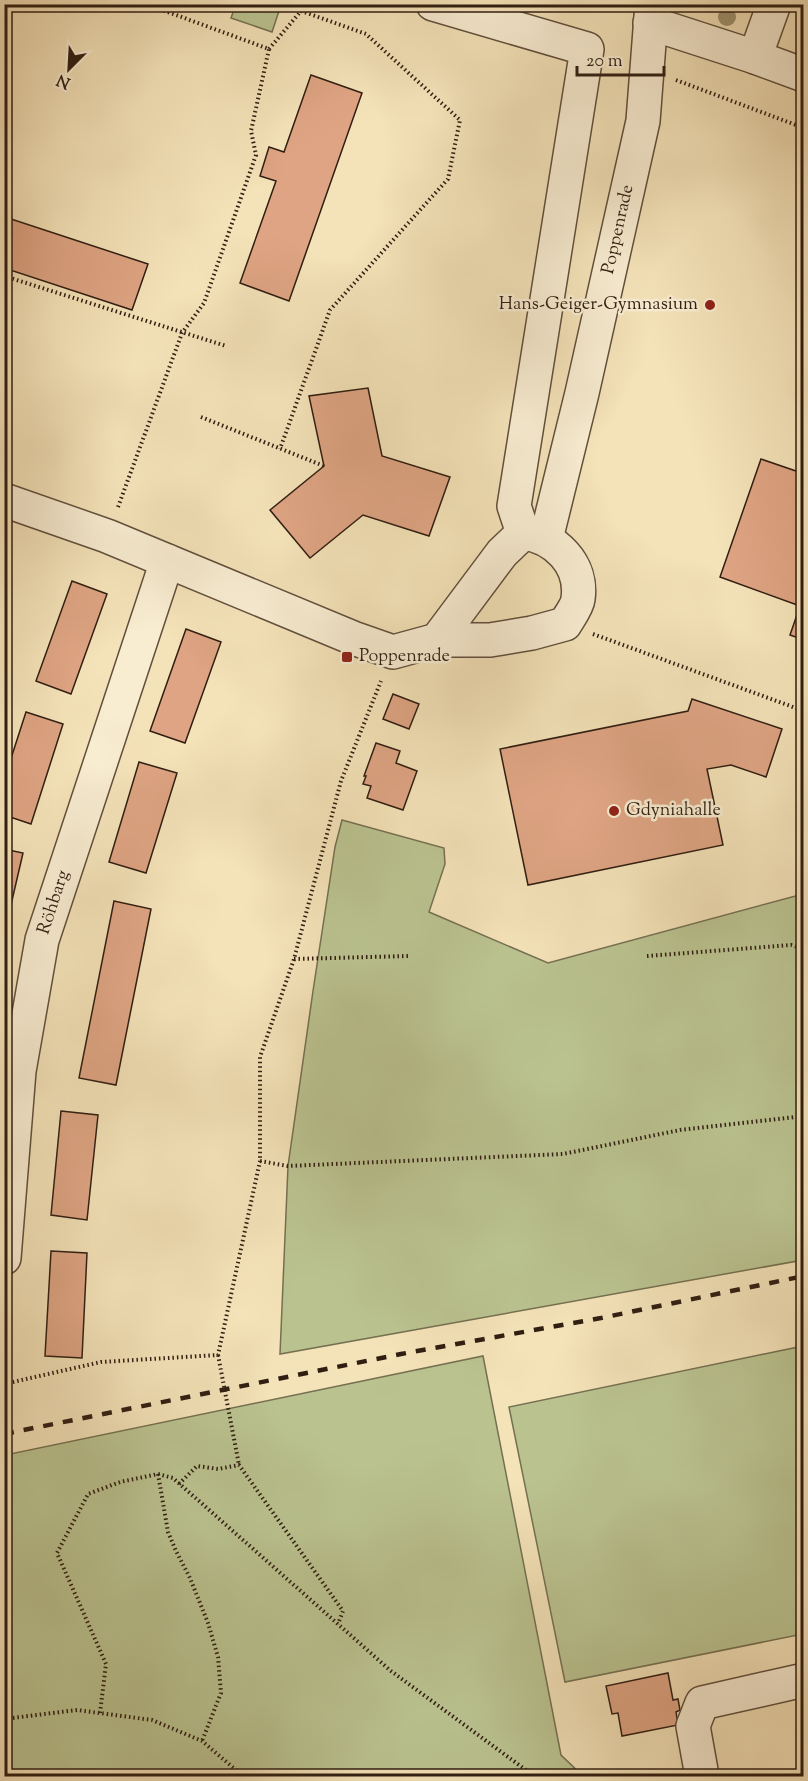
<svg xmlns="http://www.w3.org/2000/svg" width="808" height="1781" font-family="'Sorts Mill Goudy',serif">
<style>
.green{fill:#bac390;stroke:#757051;stroke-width:1.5}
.building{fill:#dea483;stroke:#301e12;stroke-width:1.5}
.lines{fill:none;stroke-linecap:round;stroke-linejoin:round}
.minor-casing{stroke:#614f3c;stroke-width:36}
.path{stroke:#301e12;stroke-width:4;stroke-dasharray:1.5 3;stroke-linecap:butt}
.minor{stroke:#f8ecd1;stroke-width:33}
.rail{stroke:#301e12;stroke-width:4.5;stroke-dasharray:10 10;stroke-linecap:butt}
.path-bridge{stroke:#301e12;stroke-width:4;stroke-dasharray:1.5 3;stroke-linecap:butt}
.tree{fill:#9f9272}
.poi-dot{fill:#8f2418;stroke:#f8ecd1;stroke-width:2}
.labels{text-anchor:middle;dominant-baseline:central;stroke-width:5;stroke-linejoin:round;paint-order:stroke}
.street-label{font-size:18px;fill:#301e12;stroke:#f8ecd1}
.poi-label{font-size:18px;fill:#301e12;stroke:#f8ecd1;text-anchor:start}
</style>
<rect width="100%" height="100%" fill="#f4e2b8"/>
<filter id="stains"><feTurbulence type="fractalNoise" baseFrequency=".00333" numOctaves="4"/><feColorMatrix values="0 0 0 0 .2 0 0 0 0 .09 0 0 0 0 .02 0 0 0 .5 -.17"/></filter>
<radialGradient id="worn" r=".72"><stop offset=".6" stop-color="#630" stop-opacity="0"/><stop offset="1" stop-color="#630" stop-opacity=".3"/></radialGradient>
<!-- green -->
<g class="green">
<polygon points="236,4 281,4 281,5 272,32 231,18"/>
<polygon points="342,820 444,848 445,864 429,912 548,963 803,894 803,1260 280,1354 288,1166 313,991 335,847"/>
<polygon points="803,1346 803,1634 565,1682 509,1407"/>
<polygon points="483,1356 561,1755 583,1776 5,1776 5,1455"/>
</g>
<!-- building -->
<g class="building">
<polygon points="311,75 362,93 289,301 240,283 276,181 260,176 269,147 284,152"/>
<polygon points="8,218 148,264 132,310 4,268 4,229"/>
<polygon points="368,388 382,456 450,477 429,536 363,515 310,558 270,510 324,466 309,396"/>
<polygon points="804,451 804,640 790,635 800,606 720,577 761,459 796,471"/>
<polygon points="72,581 107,594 71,694 36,681"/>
<polygon points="186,629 221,642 185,743 150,731"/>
<polygon points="393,694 419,704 409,729 383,719"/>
<polygon points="692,699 782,729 766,777 731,765 707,769 723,845 528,885 500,749 688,711"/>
<polygon points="26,712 63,724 31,824 4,815 4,780"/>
<polygon points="376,743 400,751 396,763 417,771 403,810 367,798 371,786 363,784 366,776 364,776"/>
<polygon points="139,762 177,773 146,873 109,862"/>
<polygon points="4,849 23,853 4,935"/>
<polygon points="114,901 151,909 116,1085 79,1078"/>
<polygon points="61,1111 98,1115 87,1220 51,1215"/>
<polygon points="51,1251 87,1253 82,1358 45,1356"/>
<polygon points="668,1673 673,1700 678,1699 680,1710 676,1712 678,1725 622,1736 618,1713 612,1714 606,1686"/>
</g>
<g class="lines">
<!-- minor casing -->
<g class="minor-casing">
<g id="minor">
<polyline points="433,4 587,49 514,506 523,533"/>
<polyline points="774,4 755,57 804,75"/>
<polyline points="650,23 755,57"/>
<path d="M4 500 107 536 353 638 393 652 437 640H490L532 633 565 624C569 617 577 607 578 599 583 564 555 537 523 533L502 553 437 640"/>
<path id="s1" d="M546 539 582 393 643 121 652 4"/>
<path id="s2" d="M4 1258 19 1071 42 940 167 561"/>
<polyline points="702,1776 693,1726 702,1703 804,1680"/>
</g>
</g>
<!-- path -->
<g class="path">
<polyline points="4,19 19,4"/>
<polyline points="269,49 301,11 366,34 460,120 448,179 330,310 280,449"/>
<polyline points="676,80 804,128"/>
<polyline points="4,276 226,346"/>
<polyline points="201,417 324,466"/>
<polyline points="118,507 182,333 204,303 256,155 251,131 269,49 146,4"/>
<polyline points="593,634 804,711"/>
<polyline points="647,956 791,945 804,949"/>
<polyline points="294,959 408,956"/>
<polyline points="260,1161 288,1166 563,1154 680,1130 804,1116"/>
<polyline points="4,1384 101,1362 218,1355 260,1161 260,1057 294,959 341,781 381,681"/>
<polyline points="158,1474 168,1532 176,1551 190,1578 208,1623 218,1657 221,1693 202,1741"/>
<polyline points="179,1484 197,1466 218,1469 239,1465 343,1611 338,1624"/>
<polyline points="100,1713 106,1664 57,1553 88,1494 120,1482 158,1474 173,1478 391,1671 534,1776"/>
<polyline points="4,1719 77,1710 152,1720 202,1741 243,1776"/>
</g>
<!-- minor -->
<use href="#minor" class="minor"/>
<!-- rail -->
<polyline class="rail" points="4,1434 401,1354 601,1318 804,1276"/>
<!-- path-bridge -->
<polyline class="path-bridge" points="218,1355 239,1465"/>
</g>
<!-- trees -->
<circle class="tree" cx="727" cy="17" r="9"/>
<!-- markers -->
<g class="poi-dot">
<circle cx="710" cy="305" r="6"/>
<rect x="341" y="651" width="12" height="12" rx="3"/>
<circle cx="614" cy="811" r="6"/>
</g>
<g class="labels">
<!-- street labels -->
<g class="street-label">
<text stroke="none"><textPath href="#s1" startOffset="318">Poppenrade</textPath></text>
<text stroke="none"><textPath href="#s2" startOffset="360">Röhbarg</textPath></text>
</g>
<!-- poi labels -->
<g class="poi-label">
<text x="698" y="305" text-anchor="end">Hans-Geiger-Gymnasium</text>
<text x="359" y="657">Poppenrade</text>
<text x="626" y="811">Gdyniahalle</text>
</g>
</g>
<!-- margin -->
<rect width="808" height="1781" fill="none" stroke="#f4e2b8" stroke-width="24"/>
<rect x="6" y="6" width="796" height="1769" fill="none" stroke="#301e12" stroke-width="3"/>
<rect x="12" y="12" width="784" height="1757" fill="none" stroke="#301e12" stroke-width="1.5"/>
<!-- north arrow -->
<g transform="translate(69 69) rotate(204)" stroke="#f8ecd1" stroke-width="4.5" paint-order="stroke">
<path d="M0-4.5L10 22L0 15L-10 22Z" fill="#301e12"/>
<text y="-9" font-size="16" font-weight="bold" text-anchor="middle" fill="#301e12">N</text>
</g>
<!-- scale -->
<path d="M577 66v9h87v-9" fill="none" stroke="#301e12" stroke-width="3"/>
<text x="586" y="66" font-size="18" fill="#301e12" stroke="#f8ecd1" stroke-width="4.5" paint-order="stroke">20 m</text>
<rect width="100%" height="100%" filter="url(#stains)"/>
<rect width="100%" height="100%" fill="url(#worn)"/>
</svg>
